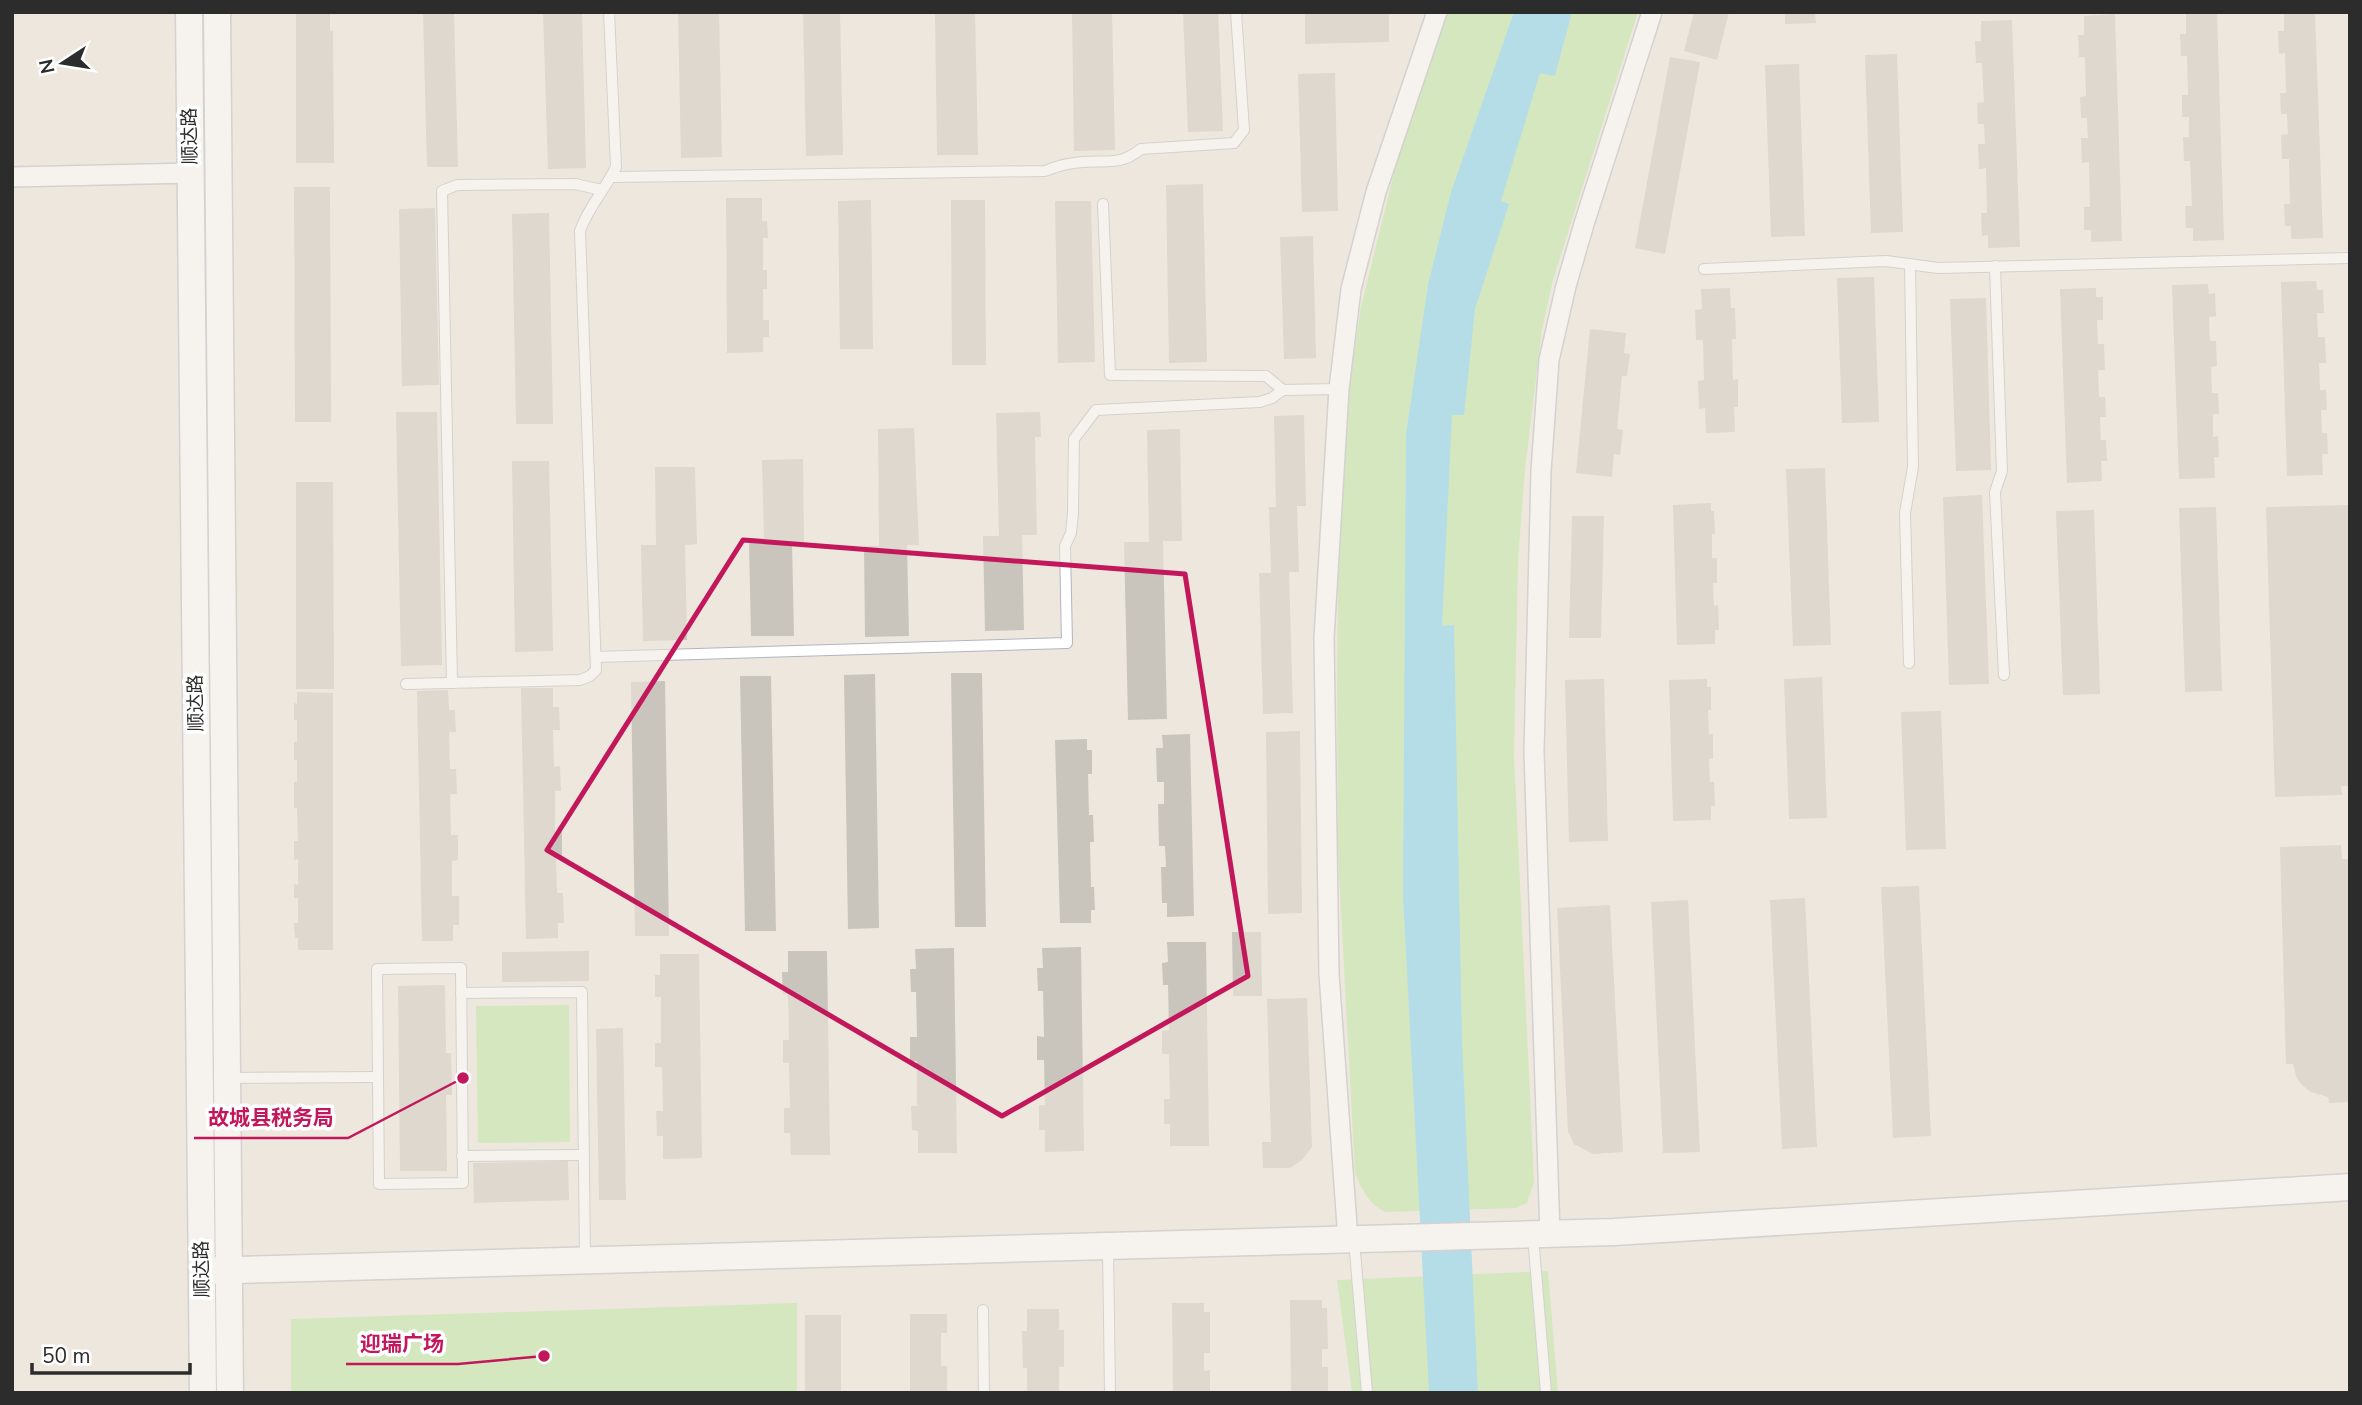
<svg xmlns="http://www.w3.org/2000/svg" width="2362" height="1405" font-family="'Nunito Sans','Noto Sans SC',sans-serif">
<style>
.green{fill:#b5e69a}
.water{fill:#70d1f2}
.building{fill:#c9c5bd}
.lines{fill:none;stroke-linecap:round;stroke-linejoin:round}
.lane-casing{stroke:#b2b5c0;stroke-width:12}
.street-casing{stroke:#b2b5c0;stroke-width:22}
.secondary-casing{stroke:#b2b5c0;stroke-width:29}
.lane{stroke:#fff;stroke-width:10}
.street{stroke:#fff;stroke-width:19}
.secondary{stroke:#fff;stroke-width:26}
.marked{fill:none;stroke:#c2185b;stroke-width:5;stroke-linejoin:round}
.labels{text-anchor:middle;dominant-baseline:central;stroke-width:7;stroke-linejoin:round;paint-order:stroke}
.street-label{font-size:19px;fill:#2c2c2c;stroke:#fff}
.leader{fill:none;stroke:#c2185b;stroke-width:2.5}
.callout-dot{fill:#c2185b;stroke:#fff;stroke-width:2.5}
.callout-label{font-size:21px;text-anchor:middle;font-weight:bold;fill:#c2185b;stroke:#fff;stroke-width:7;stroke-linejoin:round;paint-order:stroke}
</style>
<rect width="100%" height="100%" fill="#eee7de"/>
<!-- green -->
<g class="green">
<path d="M1448 12H1638L1553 280 1542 330 1525 469 1518 561 1514 755 1534 1182 1527 1203 1516 1208 1385 1212C1368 1203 1362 1190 1355 1173L1338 855 1337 685 1338 574 1350 381 1361 307 1402 140Z"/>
<polygon points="569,1005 570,1142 478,1143 476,1006"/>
<polygon points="1548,1271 1558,1393 1352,1393 1337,1280"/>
<polygon points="797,1303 797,1393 291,1393 291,1319"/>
</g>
<!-- water -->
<polygon class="water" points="1514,12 1572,12 1555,76 1540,73 1501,201 1509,204 1475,309 1464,415 1452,415 1442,626 1454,625 1462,1041 1478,1393 1429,1393 1403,895 1406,434 1428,285 1451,192"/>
<!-- building -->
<g class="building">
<polygon points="296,12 330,12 330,31 333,31 334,163 296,163"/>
<polygon points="423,12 454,12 458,167 427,167"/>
<polygon points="543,12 582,12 586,168 548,169"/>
<polygon points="678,12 719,12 722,157 681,158"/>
<polygon points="803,12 840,12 843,155 806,156"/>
<polygon points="935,12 975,12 978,155 937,155"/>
<polygon points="1072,12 1112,12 1115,150 1074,151"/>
<polygon points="1183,12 1218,12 1223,131 1188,132"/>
<polygon points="1305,12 1389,12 1389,42 1305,44"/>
<polygon points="1694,12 1729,12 1717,60 1684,51"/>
<polygon points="1785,12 1815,12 1816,23 1785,24"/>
<polygon points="2284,12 2315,12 2323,238 2291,239 2291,226 2285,226 2284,204 2290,204 2289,159 2282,159 2281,135 2288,134 2287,114 2281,114 2280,93 2286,93 2285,53 2279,54 2278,31 2284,31"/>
<polygon points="2217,13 2224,240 2193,241 2193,228 2186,228 2185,206 2192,206 2190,161 2184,161 2183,137 2189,137 2189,117 2182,117 2182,95 2188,95 2187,56 2181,56 2180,34 2186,34 2186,14"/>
<polygon points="2115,14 2122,241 2091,242 2091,230 2084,230 2084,207 2090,207 2089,162 2082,163 2081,138 2088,138 2087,118 2081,118 2080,97 2086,96 2085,57 2079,57 2078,35 2084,35 2084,16"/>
<polygon points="2012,20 2020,247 1988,248 1988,235 1982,236 1981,213 1987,213 1986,168 1979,169 1978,144 1985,144 1984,124 1978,124 1977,103 1984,102 1982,63 1976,63 1975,41 1981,41 1981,21"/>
<polygon points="1897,54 1903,232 1871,233 1865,55"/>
<polygon points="1670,57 1700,62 1665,254 1635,248"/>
<polygon points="1799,64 1805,236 1771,237 1765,65"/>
<polygon points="1335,73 1338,211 1302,212 1298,74"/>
<polygon points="1203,184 1207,362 1169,363 1166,185"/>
<polygon points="294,187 330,187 331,422 295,422"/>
<polygon points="726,198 762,198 762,221 767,221 768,238 763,238 763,270 767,270 767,289 763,289 763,320 769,320 769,337 763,337 763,352 727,353"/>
<polygon points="871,200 873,349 840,349 838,201"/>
<polygon points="951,200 985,200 986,365 952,365"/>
<polygon points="1055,201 1091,201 1095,362 1058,363"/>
<polygon points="435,208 439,385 402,386 399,209"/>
<polygon points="549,213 553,424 516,424 512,214"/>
<polygon points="1313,236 1316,358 1284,359 1280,237"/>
<polygon points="1874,277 1879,422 1842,423 1837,278"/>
<polygon points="2316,281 2317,290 2323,290 2324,313 2317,313 2318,337 2325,337 2326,363 2319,363 2320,390 2326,390 2327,410 2321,410 2322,433 2327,433 2328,454 2322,454 2323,475 2287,476 2281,282"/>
<polygon points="2208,284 2209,294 2215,293 2216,316 2209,317 2210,341 2216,341 2217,366 2211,367 2212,393 2218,393 2219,414 2213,414 2213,437 2218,436 2219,457 2214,457 2215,478 2179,479 2172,285"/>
<polygon points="1730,288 1731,308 1735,308 1736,339 1732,339 1733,380 1738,379 1738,407 1734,407 1735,432 1706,433 1705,408 1699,409 1698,381 1704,380 1703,340 1696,340 1695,310 1702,309 1701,289"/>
<polygon points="2096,288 2096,297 2103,297 2103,320 2097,320 2098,344 2104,344 2105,370 2098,370 2099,397 2105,397 2106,417 2100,417 2101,440 2106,440 2107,461 2101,461 2102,481 2067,483 2060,289"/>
<polygon points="1986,298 1991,470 1956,471 1950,299"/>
<polygon points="1590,329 1626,333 1624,353 1630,354 1627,376 1622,376 1617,429 1623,430 1620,455 1614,454 1612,477 1576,473"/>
<polygon points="396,412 437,412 442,665 401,666"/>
<polygon points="1040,412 1041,437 1035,437 1037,535 1022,535 1024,630 985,631 983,536 999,536 996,413"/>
<polygon points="1304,415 1306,506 1297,506 1299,572 1289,572 1293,713 1263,714 1259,573 1271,573 1269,507 1276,507 1274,416"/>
<polygon points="914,428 919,545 907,545 909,636 865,637 864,546 879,546 878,429"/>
<polygon points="1180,429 1182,541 1163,541 1167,719 1128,720 1124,542 1149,542 1147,430"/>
<polygon points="803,459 804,542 792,542 794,636 751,636 749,543 764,543 762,460"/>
<polygon points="512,461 549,461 553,651 515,652"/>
<polygon points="655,467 695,467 697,544 685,545 687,640 643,641 641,545 656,545"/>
<polygon points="1825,468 1831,645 1793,646 1786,469"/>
<polygon points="296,482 333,482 334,689 296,689"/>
<polygon points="1982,495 1989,684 1949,685 1943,497"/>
<polygon points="1711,503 1711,511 1714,511 1715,534 1712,534 1712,558 1717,558 1717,583 1713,583 1714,606 1718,605 1719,630 1715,630 1715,644 1677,645 1673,505"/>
<polygon points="2350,505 2350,786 2341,786 2342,795 2275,797 2266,507"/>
<polygon points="2216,507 2222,691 2185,692 2179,508"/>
<polygon points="2094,510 2100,694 2063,695 2056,511"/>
<polygon points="1572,516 1604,516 1601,638 1569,638"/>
<polygon points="951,673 982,673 986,927 955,927"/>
<polygon points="875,674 879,928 848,929 844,675"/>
<polygon points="740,676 771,676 776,931 745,931"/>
<polygon points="1822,677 1827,818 1789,819 1784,679"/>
<polygon points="1604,679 1608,841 1569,842 1565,680"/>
<polygon points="1707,679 1707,687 1711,687 1711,710 1708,710 1709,734 1713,734 1713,759 1709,759 1710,782 1714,782 1715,806 1711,806 1711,820 1673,821 1669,680"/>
<polygon points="665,681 669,936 635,936 631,682"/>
<polygon points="521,688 553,688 553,707 559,707 560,730 553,730 554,767 560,766 561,791 555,791 555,832 562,832 562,858 556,858 557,893 563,893 564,923 558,923 558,938 526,939"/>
<polygon points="448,690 449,710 455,710 456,732 449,732 450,769 456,769 457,794 450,794 451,835 458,835 458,860 452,861 452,896 459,896 459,925 453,925 453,941 422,941 417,691"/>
<polygon points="297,692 333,693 333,950 298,950 298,938 295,938 294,923 298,923 298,898 294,898 294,884 298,885 298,859 294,860 294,841 298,841 297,808 294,808 294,782 297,782 297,760 294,760 294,742 297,742 297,720 294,720 294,703 297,704"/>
<polygon points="1941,711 1946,849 1906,850 1901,712"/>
<polygon points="1300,731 1302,913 1268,914 1266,732"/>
<polygon points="1190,734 1194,916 1167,917 1167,903 1162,903 1161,867 1166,867 1165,846 1159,846 1158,804 1164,804 1164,782 1157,782 1156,748 1163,748 1162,735"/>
<polygon points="1087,739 1087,750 1092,750 1092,774 1088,774 1089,815 1093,815 1094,842 1090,842 1091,887 1094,887 1095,910 1091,910 1091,923 1060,923 1055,740"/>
<polygon points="2341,845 2342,859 2350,859 2350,1102 2329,1103 2328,1097 2311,1092 2303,1086 2297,1079 2293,1064 2286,1064 2280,847"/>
<polygon points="1919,886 1931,1136 1893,1138 1881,887"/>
<polygon points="1805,898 1817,1147 1782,1149 1770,900"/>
<polygon points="1688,900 1700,1152 1663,1153 1651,902"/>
<polygon points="1610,905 1623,1152 1593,1154 1574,1144 1568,1132 1557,908"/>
<polygon points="1232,932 1261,932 1262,996 1233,996"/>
<polygon points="1167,942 1206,942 1209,1146 1170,1146 1170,1124 1164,1124 1164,1099 1170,1099 1169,1054 1162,1054 1162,1031 1169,1030 1168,985 1163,985 1162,963 1168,962"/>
<polygon points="1081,947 1084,1151 1045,1152 1045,1130 1039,1130 1039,1105 1045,1105 1044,1060 1037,1060 1037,1036 1044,1037 1043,991 1038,991 1037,968 1043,968 1042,948"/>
<polygon points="954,948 957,1153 918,1153 918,1131 912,1130 911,1106 917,1106 917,1061 910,1061 910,1037 917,1037 916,992 911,992 910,969 916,969 915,949"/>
<polygon points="589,951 589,981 502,982 502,952"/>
<polygon points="788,951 827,951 830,1155 791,1155 790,1133 784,1133 784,1108 790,1108 789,1063 783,1063 783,1040 789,1040 788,994 783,994 782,972 788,972"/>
<polygon points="660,954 699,954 702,1158 663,1159 663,1136 657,1136 656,1111 663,1111 662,1067 655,1067 655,1043 661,1043 661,997 655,997 655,975 660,975"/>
<polygon points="445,985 446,1053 451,1053 452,1095 446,1095 447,1171 400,1171 398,986"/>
<polygon points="1307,998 1312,1147 1302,1160 1290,1168 1263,1168 1262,1142 1271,1142 1267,999"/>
<polygon points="623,1028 626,1200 599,1200 596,1029"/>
<polygon points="568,1161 569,1200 474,1203 473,1163"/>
<polygon points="1290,1300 1322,1300 1322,1308 1327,1308 1328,1349 1322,1349 1322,1367 1328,1367 1328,1393 1291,1393"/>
<polygon points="1172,1303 1204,1303 1204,1312 1210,1312 1210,1353 1204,1353 1204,1371 1210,1370 1210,1393 1173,1393"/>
<polygon points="1027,1309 1059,1309 1059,1330 1064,1330 1064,1367 1059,1367 1059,1393 1027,1393 1027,1368 1023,1368 1022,1331 1027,1331"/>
<polygon points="910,1314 947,1314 947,1333 941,1333 941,1366 947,1366 947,1392 910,1393"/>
<rect x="805" y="1315" width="36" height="78"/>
</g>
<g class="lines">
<!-- lane casing -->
<g class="lane-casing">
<g id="lane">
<path d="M611 177 1045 171C1057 166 1069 163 1083 162 1107 160 1120 166 1141 149L1234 143 1244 130 1236 12"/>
<polyline points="1103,204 1110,375 1266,376 1283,390"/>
<polyline points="1995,266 2002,471 1995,492 2004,675"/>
<polyline points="1704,269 1886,261 1938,268 2350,258"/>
<polyline points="596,657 1067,643 1065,546 1071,533 1073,513 1074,439 1096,410 1260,402 1272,398 1283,390 1339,389"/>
<polyline points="1909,663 1905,513 1913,467 1910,264"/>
<polyline points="452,683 442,191 457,185 575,184 602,190"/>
<path d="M406 684 580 680 590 676 596 670 580 231C588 207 605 190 616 167L609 12"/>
<polygon points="461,968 463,1183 379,1184 377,969"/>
<polyline points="461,993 582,992 585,1260"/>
<polyline points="228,1078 378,1077"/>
<polyline points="462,1156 584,1155"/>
<polyline points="1533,1236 1546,1393"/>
<polyline points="1354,1240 1367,1393"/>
<polyline points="1108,1246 1110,1393"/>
<polyline points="983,1310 984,1393"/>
</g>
</g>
<!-- street casing -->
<g class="street-casing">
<g id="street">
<polyline points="12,177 191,173"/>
<polyline points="1550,1234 1534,752 1541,471 1549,360 1566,286 1584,224 1652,12"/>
<polyline points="1348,1240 1329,974 1324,638 1339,389 1351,289 1376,192 1437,12"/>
</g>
</g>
<!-- secondary casing -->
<g class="secondary-casing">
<g id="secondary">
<polyline points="189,12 203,1393"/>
<polyline points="217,12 230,1393"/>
<polyline points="202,1271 1614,1232 2350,1187"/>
</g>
</g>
<!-- lane -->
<use href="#lane" class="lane"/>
<!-- street -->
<use href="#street" class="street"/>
<!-- secondary -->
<use href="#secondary" class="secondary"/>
</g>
<!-- marked area -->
<path d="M0 0H2362V1405H0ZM743 540 1185 574 1248 976 1002 1116 547 850Z" fill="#eee7de" fill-opacity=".55" fill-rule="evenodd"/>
<path class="marked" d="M743 540 1185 574 1248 976 1002 1116 547 850Z"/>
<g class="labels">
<!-- street labels -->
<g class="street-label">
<text transform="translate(190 136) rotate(-91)">顺达路</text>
<text transform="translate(196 703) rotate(-91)">顺达路</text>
<text transform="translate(202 1269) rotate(-91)">顺达路</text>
</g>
</g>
<!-- callouts -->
<path class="leader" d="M463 1078L348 1138H194M544 1356L458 1364H346"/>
<g class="callout-dot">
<circle cx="463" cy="1078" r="7"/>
<circle cx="544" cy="1356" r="7"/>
</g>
<g class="callout-label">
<text x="271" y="1125">故城县税务局</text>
<text x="402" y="1351">迎瑞广场</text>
</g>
<!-- border -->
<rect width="2362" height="1405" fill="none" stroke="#2c2c2c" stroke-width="28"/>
<!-- north arrow -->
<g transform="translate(63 63) rotate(258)" stroke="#ffffff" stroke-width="5" paint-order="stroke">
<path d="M0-5L12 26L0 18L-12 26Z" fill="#2c2c2c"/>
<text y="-10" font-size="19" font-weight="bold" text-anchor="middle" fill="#2c2c2c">N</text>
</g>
<!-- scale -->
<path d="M32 1363v10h158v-10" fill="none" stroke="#2c2c2c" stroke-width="3.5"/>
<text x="42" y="1363" font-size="21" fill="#2c2c2c" stroke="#ffffff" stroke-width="5" paint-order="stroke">50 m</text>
</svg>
